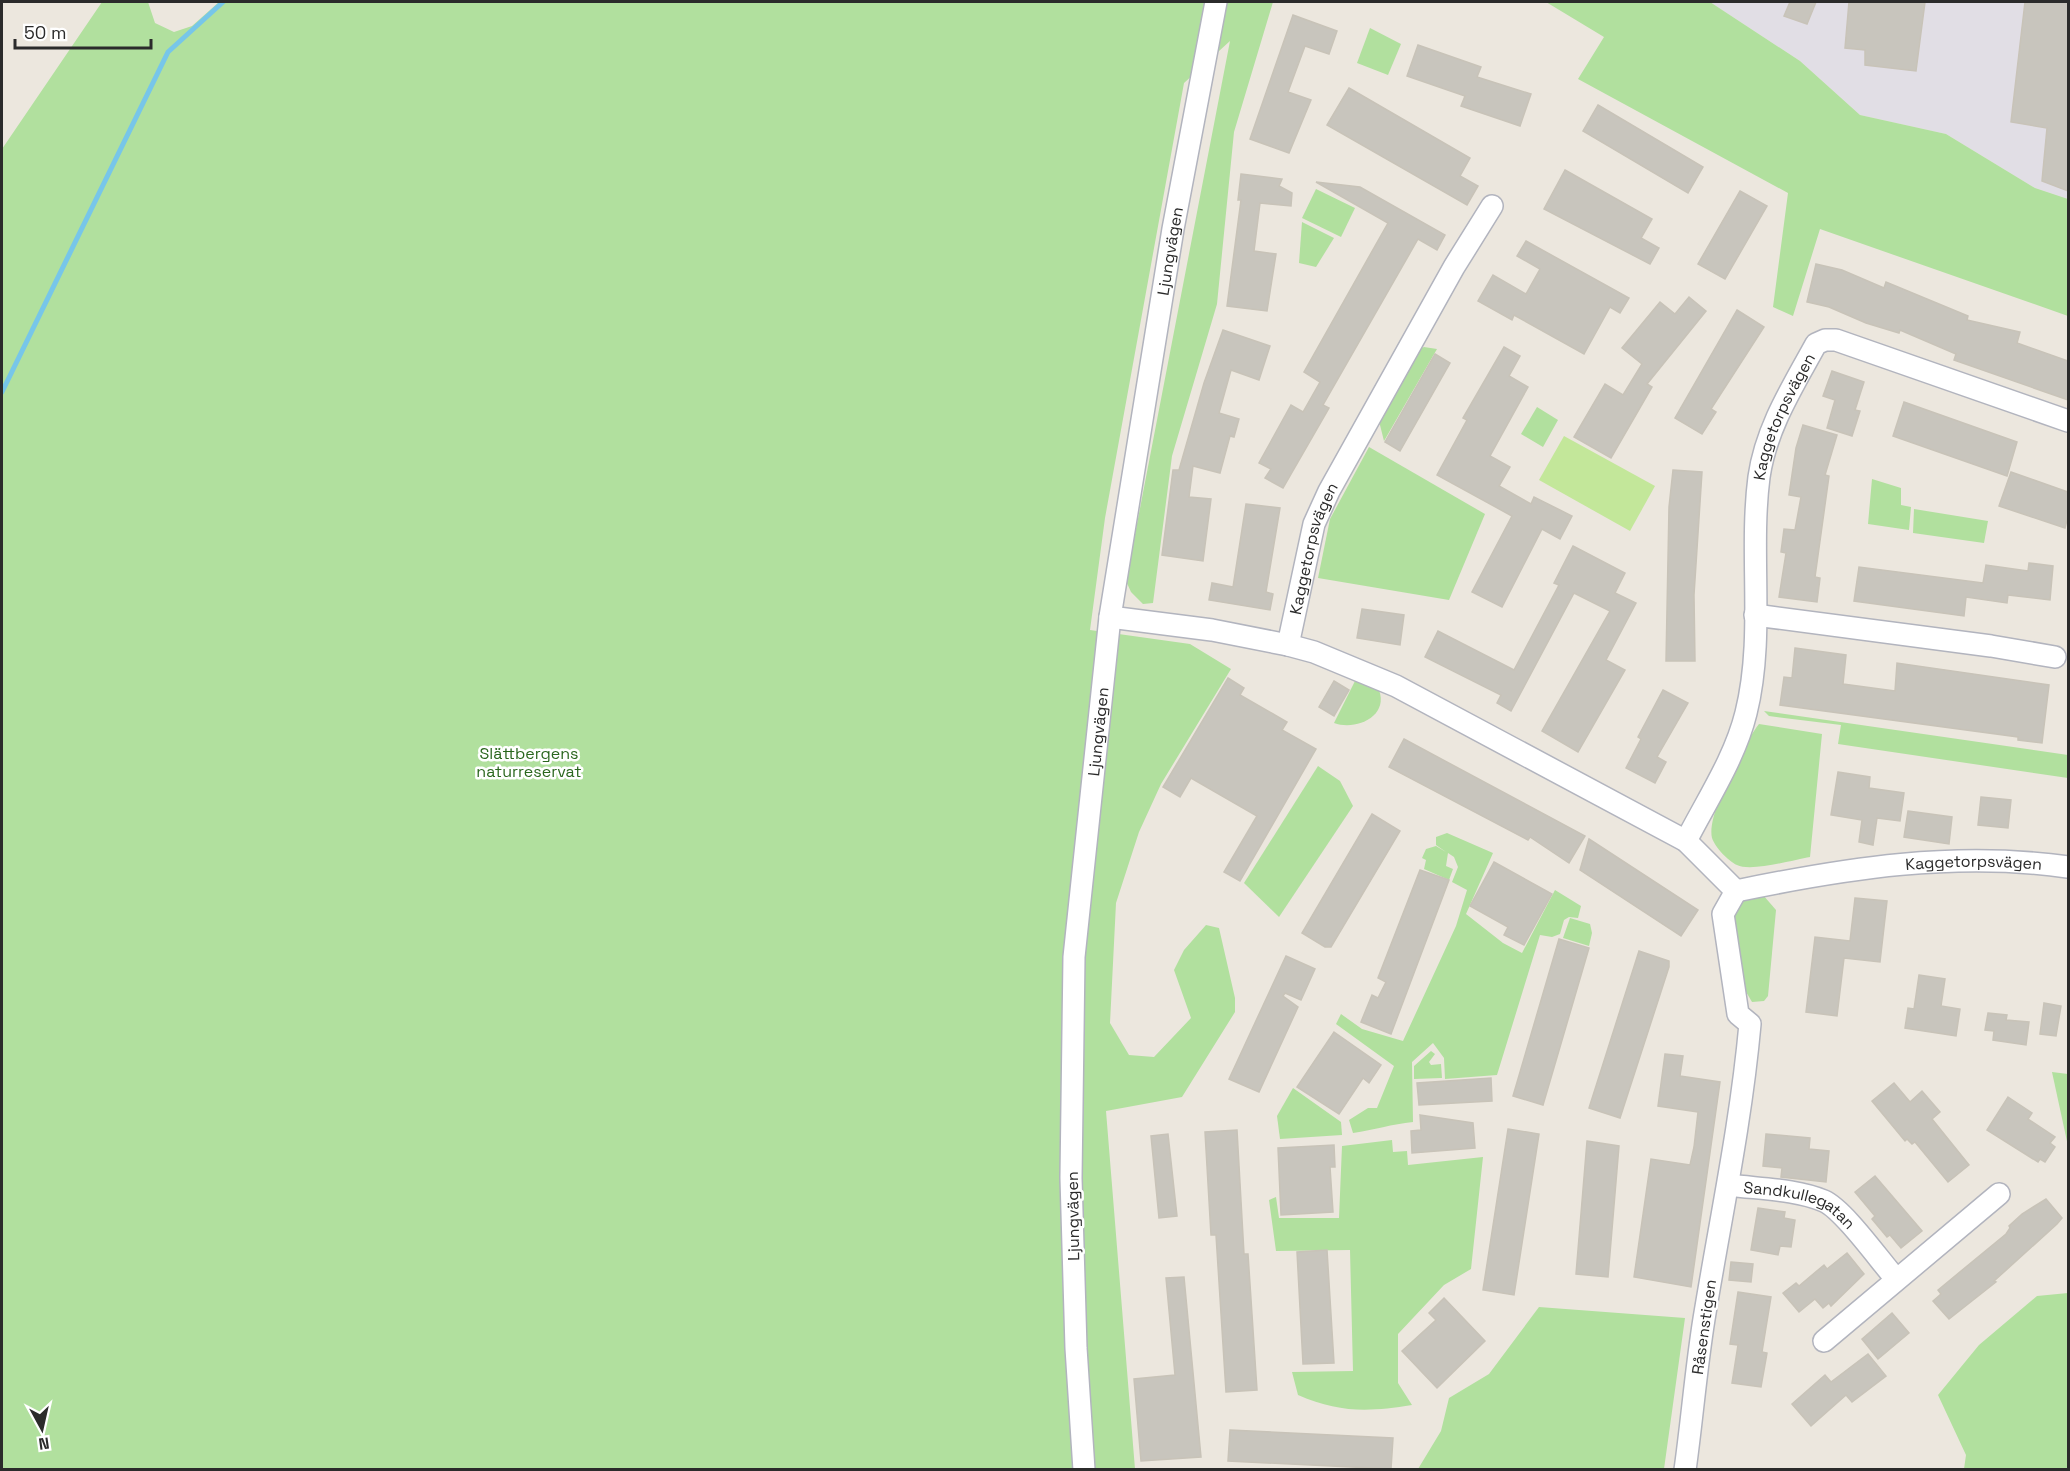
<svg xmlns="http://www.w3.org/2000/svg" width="2070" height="1471" font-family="'Space Grotesk',sans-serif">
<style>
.industrial{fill:#e1dee5}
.green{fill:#b1e09e}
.pitch{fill:#c3e79a}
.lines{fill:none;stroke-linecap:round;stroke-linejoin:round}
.stream{stroke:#77c6e9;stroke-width:5}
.building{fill:#c8c5bd;stroke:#c8c3b8;stroke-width:1.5}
.minor-casing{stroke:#b2b4be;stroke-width:24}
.minor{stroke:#fff;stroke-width:21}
.labels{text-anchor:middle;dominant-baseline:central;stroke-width:5;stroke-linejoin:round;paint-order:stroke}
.street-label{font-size:16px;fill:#2b2b2b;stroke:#fff}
.park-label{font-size:16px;fill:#2a661e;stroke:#fff}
</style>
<rect width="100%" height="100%" fill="#ece7de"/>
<!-- industrial -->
<polygon class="industrial" points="1710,2 2068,2 2068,199 2035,188 1946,134 1860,115 1800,61"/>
<!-- green -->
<g class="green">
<polygon points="102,2 148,2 155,23 174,32 192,26 219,2 1273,2 1234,132 1217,304 1172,456 1153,603 1143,604 1131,592 1126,581 1230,41 1184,83 1105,518 1090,630 1190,644 1231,669 1161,784 1139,832 1116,903 1110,1023 1129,1055 1154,1057 1191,1018 1174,970 1184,950 1206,925 1219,928 1235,998 1235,1012 1182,1097 1106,1111 1135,1469 2,1470 2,149"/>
<polygon points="1546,2 1710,2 1800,61 1860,115 1946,134 2035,188 2068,199 2068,316 1820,229 1793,316 1773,307 1788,193 1578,79 1604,37"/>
<polygon points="1370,28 1401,44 1388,75 1357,63"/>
<polygon points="1316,189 1355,208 1341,237 1302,218"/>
<polygon points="1302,222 1334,238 1316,267 1299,263"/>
<polygon points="1424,347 1437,349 1384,441 1379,421 1420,349"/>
<polygon points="1537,407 1558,420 1543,447 1521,434"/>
<polygon points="1369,447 1485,514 1449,600 1318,578 1330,519"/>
<polygon points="1872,479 1901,488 1901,505 1911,507 1909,530 1868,524"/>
<polygon points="1914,509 1988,521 1984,543 1913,533"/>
<path d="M1356 679 1379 690C1389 717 1355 731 1334 723Z"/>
<polygon points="1764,711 2068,755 2068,778 1838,744 1841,725 1769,716"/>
<path d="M1759 724 1822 734 1810 857C1793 860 1751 872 1737 865 1728 861 1715 847 1712 838 1706 815 1744 743 1759 724Z"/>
<polygon points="1318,766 1340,781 1353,806 1279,917 1244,883"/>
<path d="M1447 833 1493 853 1466 914 1503 943 1522 953 1555 890 1581 906 1578 918 1569 917 1564 920 1560 934 1552 937 1540 935 1497 1075 1445 1079 1444 1058 1433 1043 1412 1062 1413 1122C1392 1124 1374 1130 1353 1133L1349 1120 1368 1108H1377L1394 1066 1336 1024 1341 1014 1362 1029 1403 1041 1456 926 1467 890 1452 882 1458 867 1454 857 1448 853 1446 866 1453 869 1449 880 1424 869 1426 860 1422 858 1426 849 1436 846 1446 852 1436 845V837Z"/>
<polygon points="1763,895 1776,910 1768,996 1764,1001 1752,1002 1745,990 1734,914 1746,896"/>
<polygon points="1570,918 1590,924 1592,933 1589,946 1563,938"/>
<polygon points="1431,1051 1435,1054 1429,1062 1431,1065 1441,1064 1442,1078 1414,1079 1414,1066"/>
<polygon points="2052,1072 2068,1074 2068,1146"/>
<polygon points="1293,1088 1341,1122 1342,1135 1280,1139 1277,1116"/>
<path d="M1392 1140 1393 1152 1407 1151 1408 1165 1483 1157 1471 1269 1444 1285 1398 1334V1383L1412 1405C1369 1412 1339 1413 1298 1395L1292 1372 1353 1371 1350 1250 1276 1251 1269 1200 1276 1197 1279 1218H1339L1342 1146Z"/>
<polygon points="2068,1293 2068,1469 1964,1469 1966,1455 1938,1395 1979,1345 2037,1296"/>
<polygon points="1539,1307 1685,1318 1664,1469 1418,1469 1441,1431 1449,1398 1489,1374"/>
</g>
<!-- pitch -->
<polygon class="pitch" points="1564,436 1655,486 1630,531 1539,480"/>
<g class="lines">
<!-- stream -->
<polyline class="stream" points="2,392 168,52 223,2"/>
</g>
<!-- building -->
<g class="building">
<polygon points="1790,2 1816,2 1807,24 1784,16"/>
<polygon points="1849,2 1925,2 1916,71 1865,65 1865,50 1845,48"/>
<polygon points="2025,2 2068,2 2068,191 2042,181 2047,128 2011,122"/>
<polygon points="1293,15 1337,31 1329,54 1305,46 1288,92 1311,100 1289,153 1250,139"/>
<polygon points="1418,45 1481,67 1477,77 1531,94 1520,126 1461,106 1465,96 1407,76"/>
<polygon points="1349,88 1470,158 1460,176 1478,186 1467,205 1327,125"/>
<polygon points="1598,105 1703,167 1688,193 1583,131"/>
<polygon points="1565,170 1652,219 1641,238 1659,248 1650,264 1544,209"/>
<polygon points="1241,174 1282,179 1279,186 1292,193 1291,206 1260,203 1254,251 1276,254 1267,311 1227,306 1241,200 1238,200"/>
<polygon points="1316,182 1360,187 1445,235 1437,250 1418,239 1323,405 1329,408 1283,488 1265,478 1271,469 1259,463 1291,405 1303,412 1320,382 1304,372 1388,223"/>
<polygon points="1740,191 1767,206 1725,279 1698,264"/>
<polygon points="1526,241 1629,298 1620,313 1610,307 1584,354 1514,315 1512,320 1478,301 1493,275 1526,294 1540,269 1517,256"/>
<polygon points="1816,264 1842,270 1884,288 1886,282 1968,316 1967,320 2020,332 2017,343 2068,361 2068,400 1954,360 1956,354 1900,330 1899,333 1866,323 1829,307 1807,302"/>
<polygon points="1689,297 1706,311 1647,384 1652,387 1611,458 1574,437 1605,384 1623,395 1642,364 1622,348 1660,302 1675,314"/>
<polygon points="1737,310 1764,327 1711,409 1716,412 1702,434 1675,418"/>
<polygon points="1223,330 1270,346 1259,380 1231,370 1219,413 1239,419 1234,437 1230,436 1220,473 1193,466 1189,497 1211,499 1203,561 1162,555 1173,470 1179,470 1204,383"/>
<polygon points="1504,347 1520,356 1509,376 1528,387 1490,456 1510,467 1499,486 1531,504 1534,497 1572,516 1560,539 1542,529 1502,607 1472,592 1512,516 1437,475 1467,420 1463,418"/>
<polygon points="1435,354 1450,363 1400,451 1385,442"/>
<polygon points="1832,371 1864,382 1855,410 1860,411 1852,436 1827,428 1835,400 1823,396"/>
<polygon points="1904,402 2017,442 2007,476 1893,436"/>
<polygon points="1803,425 1837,435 1825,475 1829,476 1815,577 1820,578 1817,602 1779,597 1786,553 1781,552 1784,529 1795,530 1801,497 1789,495 1796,448"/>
<polygon points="1673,470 1702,472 1694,595 1695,661 1666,661 1669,507"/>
<polygon points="2011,472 2068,492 2068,516 2065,528 1999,506"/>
<polygon points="1246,504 1280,508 1266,592 1273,594 1270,610 1209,600 1212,583 1233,587"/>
<polygon points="1573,546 1625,573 1615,593 1636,603 1606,660 1625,670 1578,752 1542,731 1610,611 1574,593 1511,711 1497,703 1501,695 1425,657 1438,631 1514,670 1559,585 1554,583"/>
<polygon points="2029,563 2053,566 2050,600 2008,595 2007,603 1966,597 1964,616 1854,601 1859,567 1983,583 1986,565 2028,571"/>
<polygon points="1362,609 1404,615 1400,645 1357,638"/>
<polygon points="1795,648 1846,655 1843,684 1895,691 1897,663 2049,685 2042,743 2018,740 2018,737 1780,705 1784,677 1792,678"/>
<polygon points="1228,678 1244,688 1240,695 1287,722 1282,730 1316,749 1240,881 1224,872 1257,816 1191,778 1180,797 1163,787"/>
<polygon points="1334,681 1349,690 1334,716 1319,707"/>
<polygon points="1663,690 1688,703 1657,757 1666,762 1655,783 1626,768 1641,739 1638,737"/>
<polygon points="1404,739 1585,836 1569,863 1530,837 1528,840 1389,767"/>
<polygon points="1838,772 1870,777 1869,788 1904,793 1900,821 1877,818 1873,845 1859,842 1862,820 1831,815"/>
<polygon points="1981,797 2011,800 2008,828 1978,825"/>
<polygon points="1908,811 1952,817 1949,844 1904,837"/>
<polygon points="1372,814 1400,831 1331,947 1325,947 1302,933"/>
<polygon points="1589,839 1698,910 1681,936 1580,870"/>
<polygon points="1494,862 1552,894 1524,945 1504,935 1508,927 1470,906"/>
<polygon points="1420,870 1449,880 1391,1034 1361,1022 1372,995 1378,998 1386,982 1378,978"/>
<polygon points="1855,898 1887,901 1880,962 1844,958 1837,1016 1806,1012 1815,937 1850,941"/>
<polygon points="1559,939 1589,948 1543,1105 1513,1096"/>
<polygon points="1639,951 1669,961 1669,967 1620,1118 1589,1108"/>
<polygon points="1286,956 1315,969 1301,1000 1285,993 1283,996 1298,1007 1259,1092 1229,1079"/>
<polygon points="1919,975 1945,979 1941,1006 1960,1009 1956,1036 1905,1028 1908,1008 1914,1009"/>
<polygon points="2044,1003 2061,1006 2056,1036 2040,1034"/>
<polygon points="1988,1013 2007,1015 2006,1020 2029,1022 2026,1045 1993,1040 1994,1031 1985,1030"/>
<polygon points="1334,1032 1381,1065 1369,1083 1363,1078 1339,1114 1297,1087"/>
<polygon points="1665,1054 1683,1056 1680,1076 1720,1082 1691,1287 1634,1277 1651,1159 1690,1165 1694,1147 1698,1112 1658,1106"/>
<polygon points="1491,1078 1492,1101 1419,1105 1417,1083"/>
<polygon points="1894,1083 1910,1102 1922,1091 1940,1112 1932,1119 1969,1165 1948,1182 1915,1142 1912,1144 1907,1139 1905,1141 1872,1101"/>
<polygon points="2008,1097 2032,1113 2028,1119 2055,1137 2050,1143 2055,1147 2045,1162 2040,1159 2038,1162 1987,1130"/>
<polygon points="1420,1115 1473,1123 1475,1148 1412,1153 1411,1131 1421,1130"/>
<polygon points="1508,1129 1539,1134 1514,1295 1483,1290"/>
<polygon points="1237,1130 1244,1254 1248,1254 1257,1390 1226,1392 1216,1235 1211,1235 1205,1132"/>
<polygon points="1168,1134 1177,1216 1159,1218 1151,1136"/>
<polygon points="1766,1134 1810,1138 1809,1149 1829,1151 1826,1182 1781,1177 1782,1168 1763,1166"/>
<polygon points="1587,1141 1619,1146 1608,1277 1576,1274"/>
<polygon points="1334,1145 1335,1167 1330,1167 1333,1212 1281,1215 1278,1148"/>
<polygon points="1875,1176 1922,1231 1901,1248 1890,1235 1887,1237 1872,1219 1875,1216 1855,1192"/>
<polygon points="2046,1199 2062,1218 2057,1224 1994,1281 1996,1282 1949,1319 1933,1301 1941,1294 1938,1290 2006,1234 2010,1228 2009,1226 2022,1214"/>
<polygon points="1758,1208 1785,1212 1784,1218 1795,1220 1791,1247 1780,1246 1778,1255 1751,1250"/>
<polygon points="1327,1250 1334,1363 1303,1364 1297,1252"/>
<polygon points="1847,1253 1864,1274 1831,1306 1829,1303 1823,1308 1815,1299 1799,1312 1783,1293 1796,1283 1799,1286 1824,1265 1827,1269"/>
<polygon points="1731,1262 1753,1264 1751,1282 1729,1280"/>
<polygon points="1184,1277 1201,1457 1141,1461 1134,1379 1175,1375 1166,1278"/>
<polygon points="1738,1292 1771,1297 1762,1352 1767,1353 1761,1387 1732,1383 1738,1345 1730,1344"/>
<polygon points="1444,1298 1485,1341 1437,1388 1402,1351 1436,1320 1429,1313"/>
<polygon points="1892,1313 1909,1333 1878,1359 1862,1339"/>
<polygon points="1868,1354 1886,1376 1852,1402 1846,1395 1811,1426 1792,1404 1825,1375 1831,1382"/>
<polygon points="1230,1430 1393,1438 1391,1469 1228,1461"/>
</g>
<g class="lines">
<!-- minor casing -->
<g class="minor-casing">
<g id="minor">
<polyline points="1755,615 1991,646 2055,657"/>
<path d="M1110 617 1212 630 1288 645 1314 652 1396 686 1686 841 1736 891 1723 914 1738 1014 1750 1024C1741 1124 1720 1221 1704 1319 1696 1369 1692 1420 1685 1470"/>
<path id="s1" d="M1288 645 1314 524 1329 491 1454 267 1492 206"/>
<path id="s2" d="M1686 841C1707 800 1735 758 1746 713 1765 637 1749 554 1759 477 1766 428 1793 386 1816 344L1825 340H1836L2068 421"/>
<path id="s3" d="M1736 891C1847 868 1955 851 2068 867"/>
<path id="s4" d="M1729 1185C1759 1189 1796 1189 1824 1201 1844 1210 1880 1261 1896 1279"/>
<polyline points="1824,1341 1999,1194"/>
<path id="s5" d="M1084 1470 1076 1348 1071 1178 1074 957 1110 617 1173 229 1216 2"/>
</g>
</g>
<!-- minor -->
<use href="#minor" class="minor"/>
</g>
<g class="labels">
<!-- street labels -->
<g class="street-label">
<text stroke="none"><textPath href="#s5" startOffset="1226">Ljungvägen</textPath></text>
<text stroke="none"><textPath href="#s2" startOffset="444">Kaggetorpsvägen</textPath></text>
<text stroke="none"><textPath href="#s1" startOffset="100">Kaggetorpsvägen</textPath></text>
<text stroke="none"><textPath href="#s5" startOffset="740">Ljungvägen</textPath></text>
<text stroke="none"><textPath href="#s3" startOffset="240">Kaggetorpsvägen</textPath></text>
<text stroke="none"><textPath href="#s4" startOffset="75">Sandkullegatan</textPath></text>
<text transform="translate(1073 1216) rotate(-91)">Ljungvägen</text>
<text transform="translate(1704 1327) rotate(-82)">Råsenstigen</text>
</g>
<!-- park labels -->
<g class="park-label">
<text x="529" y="753">Slättbergens<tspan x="529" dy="18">naturreservat</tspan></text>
</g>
</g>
<!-- border -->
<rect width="2070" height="1471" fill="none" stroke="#2b2b2b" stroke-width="6"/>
<!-- north arrow -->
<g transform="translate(42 1429) rotate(172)" stroke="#ffffff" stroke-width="4.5" paint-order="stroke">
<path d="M0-4.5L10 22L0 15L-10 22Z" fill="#2b2b2b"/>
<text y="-9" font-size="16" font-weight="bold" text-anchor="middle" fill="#2b2b2b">N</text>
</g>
<!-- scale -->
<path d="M15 39v9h136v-9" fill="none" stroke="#2b2b2b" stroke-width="3"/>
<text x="24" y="39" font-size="18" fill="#2b2b2b" stroke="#ffffff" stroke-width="4.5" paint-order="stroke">50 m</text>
</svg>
